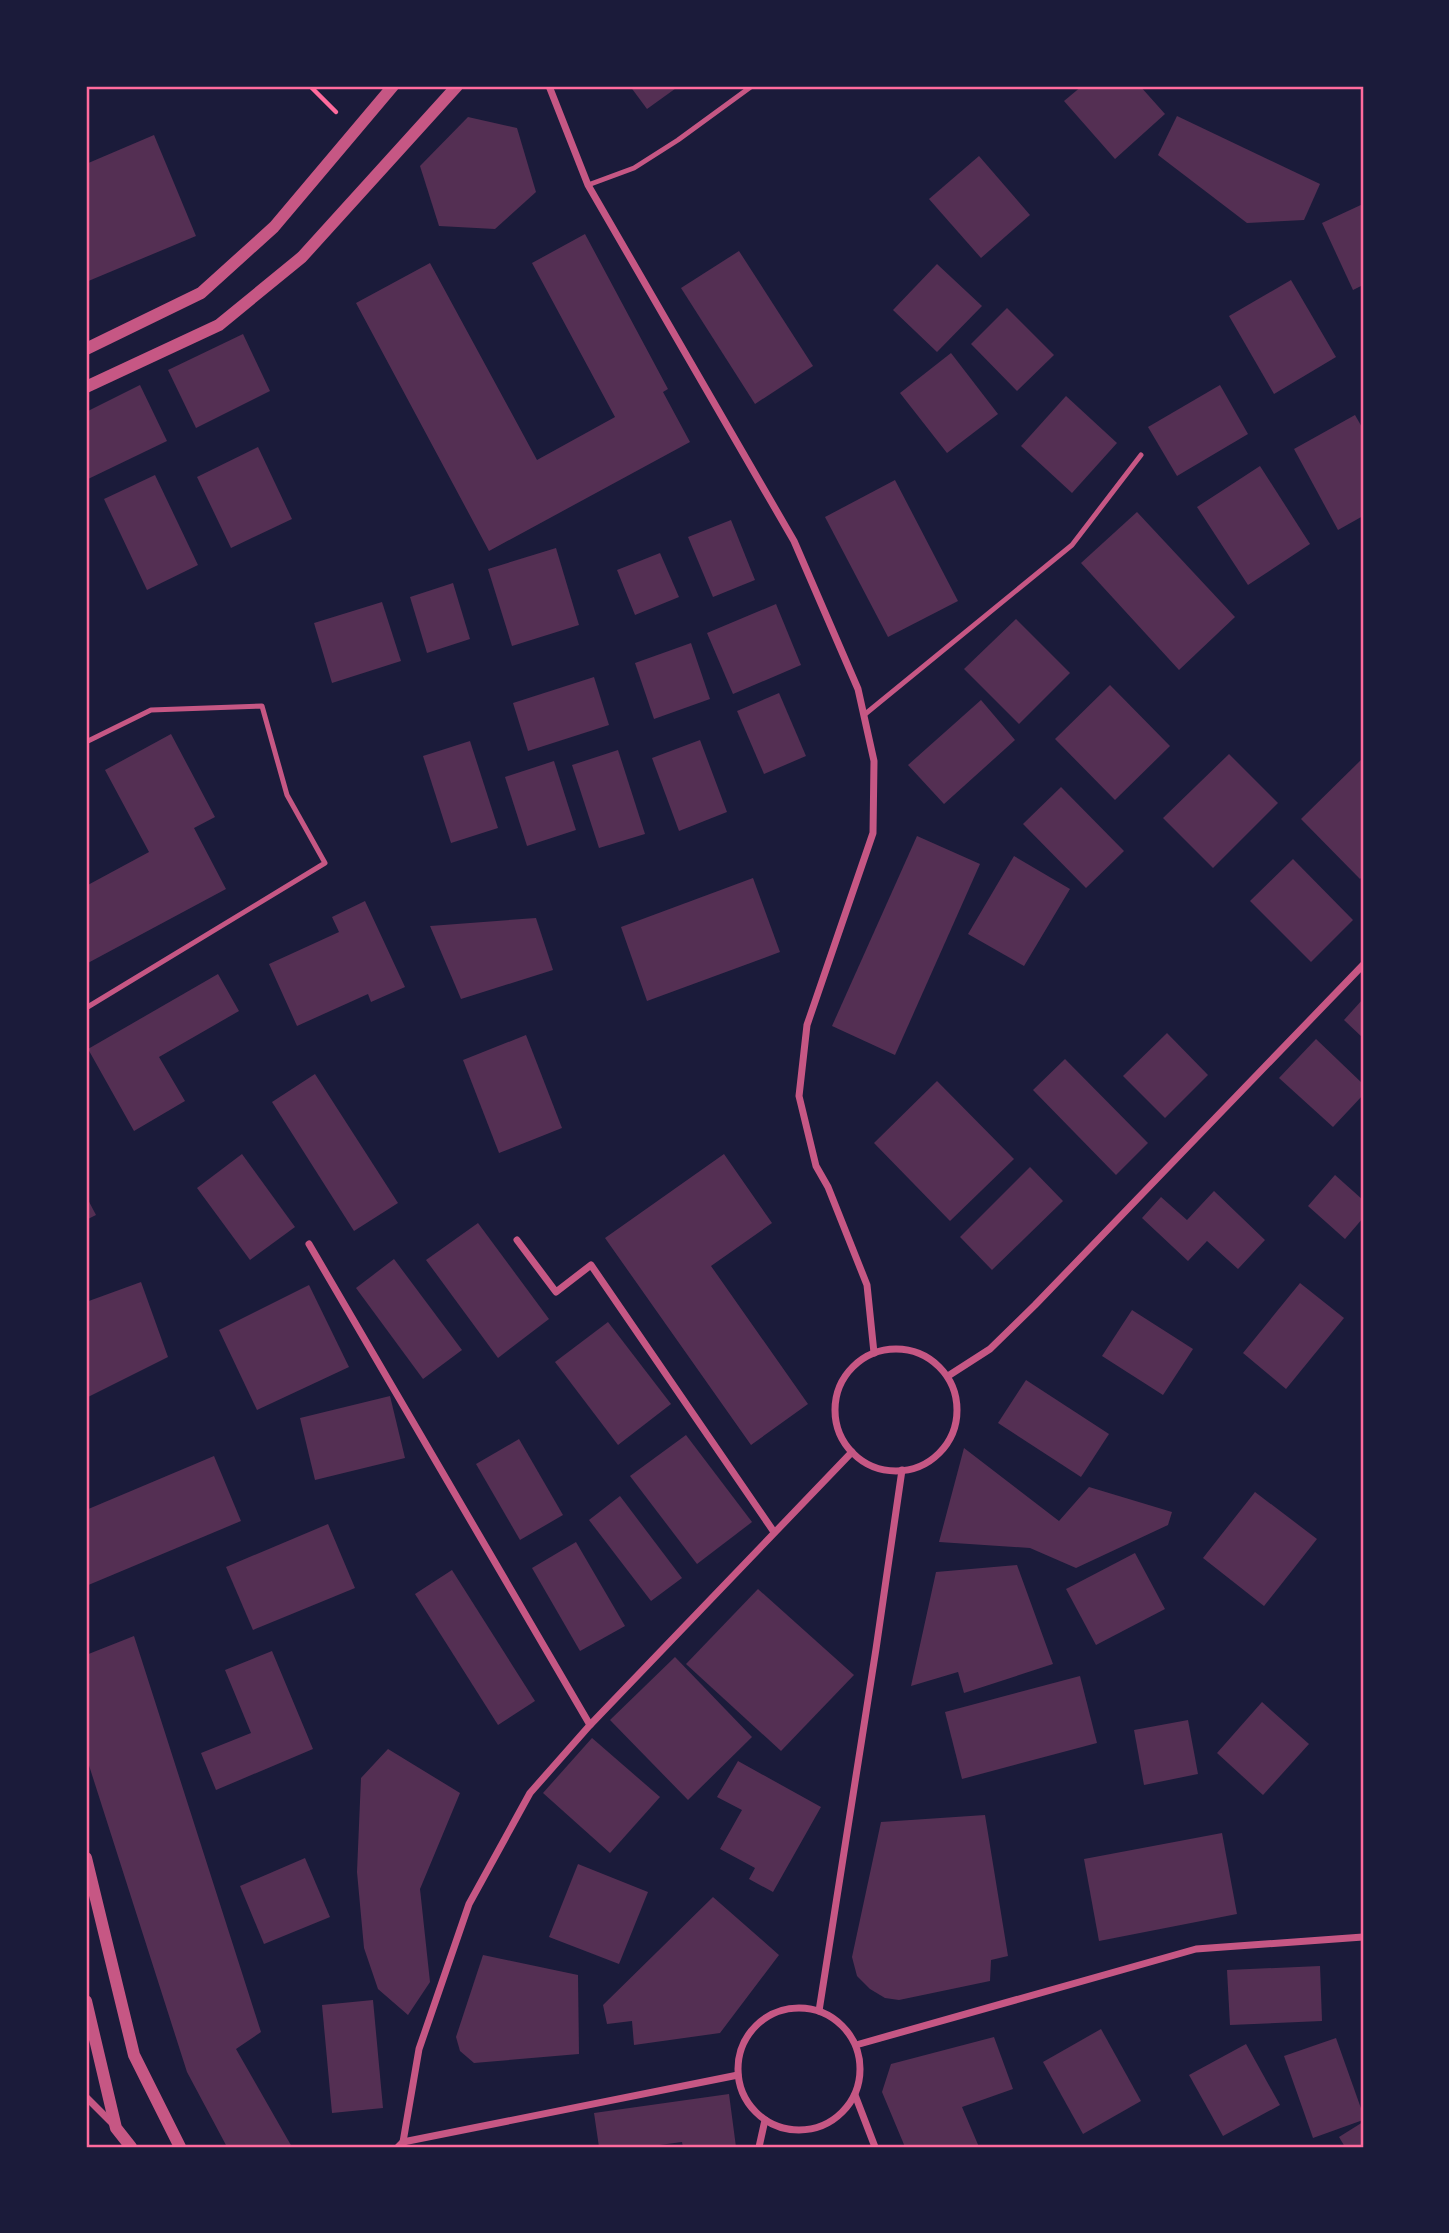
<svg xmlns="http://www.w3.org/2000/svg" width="1449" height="2233" font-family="'Sofia Sans Condensed',sans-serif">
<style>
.building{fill:#542f53}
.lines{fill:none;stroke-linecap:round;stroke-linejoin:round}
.path{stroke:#ff6b9d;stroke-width:4.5}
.service{stroke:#c65784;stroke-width:5}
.minor{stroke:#c65784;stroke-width:7}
.tertiary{stroke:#c65784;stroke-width:12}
.neatline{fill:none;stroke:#ff6b9d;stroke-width:2.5}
</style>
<rect width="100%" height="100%" fill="#1b1b3a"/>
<!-- building -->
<g class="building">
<polygon points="630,86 679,86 647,109"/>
<polygon points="1082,86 1140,86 1165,114 1115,159 1064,101"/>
<polygon points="1177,116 1320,184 1304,220 1247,223 1158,155"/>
<polygon points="468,117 517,128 536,192 495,229 439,226 420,166"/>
<polygon points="154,135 196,236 86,282 86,164"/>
<polygon points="979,156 1030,215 981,258 929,199"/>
<polygon points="1363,204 1363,285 1353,290 1322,223"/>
<polygon points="585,234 668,389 663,392 690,442 489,551 356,303 430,263 537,460 615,417 532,263"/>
<polygon points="739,251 813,366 755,404 681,288"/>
<polygon points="937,264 982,306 937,352 893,310"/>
<polygon points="1291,280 1336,357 1274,394 1229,316"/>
<polygon points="1007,308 1054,355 1017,391 971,344"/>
<polygon points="243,334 270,391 196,428 168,370"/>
<polygon points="951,353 998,414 947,453 900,393"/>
<polygon points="140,385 167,441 86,480 86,412"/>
<polygon points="1220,385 1248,434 1177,476 1148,427"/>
<polygon points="1066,396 1117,443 1072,493 1021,446"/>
<polygon points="1355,415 1363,429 1363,516 1338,530 1294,449"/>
<polygon points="258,447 292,519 231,548 197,477"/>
<polygon points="1260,466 1310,544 1248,585 1197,507"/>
<polygon points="155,475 198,565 147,590 104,499"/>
<polygon points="895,480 958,601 888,637 825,517"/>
<polygon points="1137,512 1235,617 1179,670 1081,563"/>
<polygon points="731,520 755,580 713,597 688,537"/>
<polygon points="556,548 579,625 512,646 488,569"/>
<polygon points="660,553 679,597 635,615 617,570"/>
<polygon points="453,583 470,639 427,653 410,597"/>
<polygon points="382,602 401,661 332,683 314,623"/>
<polygon points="776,604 801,665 733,694 707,633"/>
<polygon points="1016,619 1070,673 1019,724 964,669"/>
<polygon points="691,643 710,699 654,719 635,663"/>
<polygon points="594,677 609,725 528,751 513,703"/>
<polygon points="1110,685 1170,746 1115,800 1055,739"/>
<polygon points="779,693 806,756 764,774 737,711"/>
<polygon points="981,700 1015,740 944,804 908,765"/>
<polygon points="171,734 215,817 194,828 226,889 86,964 86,886 149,852 105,770"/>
<polygon points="700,740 727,812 679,831 652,758"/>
<polygon points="470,741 498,828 451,843 423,756"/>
<polygon points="618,750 645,834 599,848 572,765"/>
<polygon points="1229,754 1278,803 1213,868 1163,818"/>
<polygon points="1363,758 1363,876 1360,879 1301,819"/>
<polygon points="554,761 576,830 527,846 505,777"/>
<polygon points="1061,787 1124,851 1086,888 1023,824"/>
<polygon points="917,836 980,864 895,1055 832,1026"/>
<polygon points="1014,856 1070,889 1024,966 968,934"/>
<polygon points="1293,859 1353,920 1311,962 1250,901"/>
<polygon points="753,878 780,952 647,1001 621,927"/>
<polygon points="365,901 405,987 371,1002 368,994 297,1026 269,964 339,932 332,917"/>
<polygon points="536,918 553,970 461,999 430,926"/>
<polygon points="218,974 239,1011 159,1057 185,1101 134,1131 88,1049"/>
<polygon points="1363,999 1363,1038 1344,1020"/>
<polygon points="1167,1033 1208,1075 1165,1118 1123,1076"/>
<polygon points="526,1035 562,1128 499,1153 463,1060"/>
<polygon points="1316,1039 1363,1084 1363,1095 1333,1127 1279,1078"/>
<polygon points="1065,1059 1148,1143 1116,1175 1033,1090"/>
<polygon points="315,1074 398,1203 354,1231 272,1102"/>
<polygon points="937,1081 1014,1159 950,1221 874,1143"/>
<polygon points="242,1154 295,1227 250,1260 197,1188"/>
<polygon points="724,1154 772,1223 711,1266 808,1404 751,1445 605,1238"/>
<polygon points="1030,1167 1063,1201 992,1270 960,1237"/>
<polygon points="1335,1175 1363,1200 1363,1218 1345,1239 1308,1206"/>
<polygon points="1214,1191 1265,1240 1238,1269 1207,1241 1188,1261 1142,1218 1161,1197 1187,1220"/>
<polygon points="86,1196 96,1215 86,1220"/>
<polygon points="478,1223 549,1319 498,1358 426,1260"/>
<polygon points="394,1259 462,1350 423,1379 356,1288"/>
<polygon points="141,1282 168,1357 86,1398 86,1302"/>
<polygon points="1300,1283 1344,1318 1286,1389 1243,1353"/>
<polygon points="309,1285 349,1367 257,1410 219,1330"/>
<polygon points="1132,1310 1193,1349 1163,1395 1102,1356"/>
<polygon points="608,1322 671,1404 618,1445 555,1362"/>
<polygon points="1026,1380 1109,1434 1081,1477 998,1423"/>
<polygon points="390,1396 405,1458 315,1480 300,1418"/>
<polygon points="686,1435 752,1522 697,1564 630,1476"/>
<polygon points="519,1439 563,1515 520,1540 476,1464"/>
<polygon points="964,1448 1059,1521 1089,1487 1172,1512 1168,1525 1076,1568 1030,1548 939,1542"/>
<polygon points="214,1456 241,1521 86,1586 86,1510"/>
<polygon points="1255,1492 1317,1539 1264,1606 1203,1558"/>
<polygon points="620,1496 682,1578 651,1601 589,1520"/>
<polygon points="328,1524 355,1588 253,1630 226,1567"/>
<polygon points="576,1542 625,1626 580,1651 532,1568"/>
<polygon points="1135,1553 1165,1609 1096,1645 1066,1589"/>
<polygon points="1017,1565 1053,1664 964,1693 958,1672 911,1686 936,1572"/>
<polygon points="452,1570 535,1701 498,1725 415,1594"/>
<polygon points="758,1589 854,1675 781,1751 686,1664"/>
<polygon points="134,1636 261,2032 236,2049 292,2147 227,2147 187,2072 86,1756 86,1655"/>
<polygon points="272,1651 313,1749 216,1790 201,1753 251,1733 225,1670"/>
<polygon points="675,1657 752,1737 688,1800 610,1720"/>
<polygon points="1080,1676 1097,1743 962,1779 945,1712"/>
<polygon points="1262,1702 1309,1744 1263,1795 1217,1753"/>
<polygon points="1188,1720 1198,1774 1144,1785 1134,1730"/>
<polygon points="592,1738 660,1797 610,1853 543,1793"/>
<polygon points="388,1749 460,1793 420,1889 430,1982 408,2015 378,1989 364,1948 357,1872 361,1778"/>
<polygon points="738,1761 821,1807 773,1892 749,1879 755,1868 720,1849 742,1810 717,1797"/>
<polygon points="985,1815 1008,1956 991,1960 990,1981 899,2000 885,1998 870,1989 857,1976 852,1957 881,1822"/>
<polygon points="1222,1833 1237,1914 1099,1941 1084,1859"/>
<polygon points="305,1858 330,1917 264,1944 240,1886"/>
<polygon points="578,1864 648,1892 619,1964 549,1937"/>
<polygon points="713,1897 779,1955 720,2033 634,2045 632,2021 607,2024 603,2005"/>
<polygon points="483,1955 578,1975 579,2054 474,2063 460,2051 456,2037"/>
<polygon points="1320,1966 1322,2021 1230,2025 1227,1970"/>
<polygon points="373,2000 383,2108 332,2113 322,2005"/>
<polygon points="1101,2029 1141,2101 1083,2134 1043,2062"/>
<polygon points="994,2037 1013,2089 962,2107 979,2147 905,2147 882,2092 891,2064"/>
<polygon points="1336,2038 1363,2114 1363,2120 1313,2138 1284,2056"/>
<polygon points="1246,2044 1280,2105 1223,2136 1189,2075"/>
<polygon points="729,2094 736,2147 683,2147 682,2142 644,2147 599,2147 594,2113"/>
<polygon points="1363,2122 1363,2147 1345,2147 1339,2137"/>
</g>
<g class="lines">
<!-- path -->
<polyline class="path" points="310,86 336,112"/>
<!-- service -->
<g class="service">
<polyline points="588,185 634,168 678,140 752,86"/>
<polyline points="864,715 1072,545 1141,455"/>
<polyline points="86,742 151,710 262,706 287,795 325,863 86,1008"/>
</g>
<!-- minor -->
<g class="minor">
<polyline points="549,86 588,185 794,541 858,689 874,761 873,833 807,1025 799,1096 816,1166 828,1187 867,1285 874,1353"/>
<polyline points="517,1240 556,1292 591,1265 774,1532"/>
<polyline points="309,1244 590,1725"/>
<circle cx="896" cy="1410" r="61"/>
<polyline points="948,1376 990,1349 1035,1305 1363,965"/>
<circle cx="799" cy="2069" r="61"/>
<polyline points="819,2011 876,1649 902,1470"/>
<polyline points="856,2045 1196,1949 1363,1937"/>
<polyline points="855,2095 875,2147"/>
<polyline points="86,2097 113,2124"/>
<polyline points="403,2142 419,2049 469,1904 530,1793 590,1725 852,1452"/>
<polyline points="398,2147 403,2142 738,2075"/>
<polyline points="759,2147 765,2120"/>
</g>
<!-- tertiary -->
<g class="tertiary">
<polyline points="86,349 201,293 274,227 393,86"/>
<polyline points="86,387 219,325 302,257 457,86"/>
<polyline points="86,1858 134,2055 180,2147"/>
<polyline points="86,2001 116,2128 131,2147"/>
</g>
</g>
<!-- border -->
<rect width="1449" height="2233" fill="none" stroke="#1b1b3a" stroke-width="175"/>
<rect x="88" y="88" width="1274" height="2058" class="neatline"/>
</svg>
